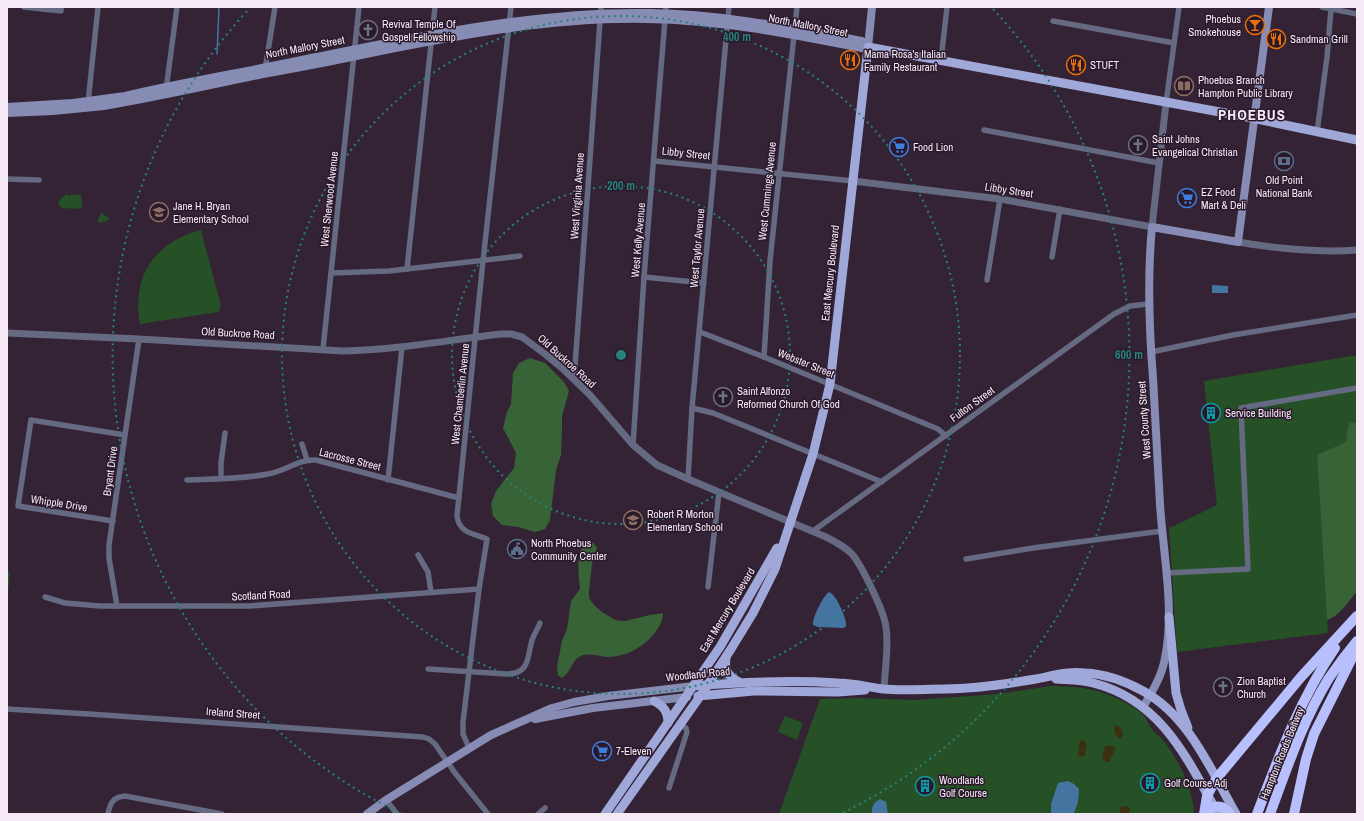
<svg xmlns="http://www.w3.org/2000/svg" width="1364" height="821" font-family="'Archivo Narrow',sans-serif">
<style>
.green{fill:#265126}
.forest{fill:#376336}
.sand{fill:#393110}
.water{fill:#4674a0}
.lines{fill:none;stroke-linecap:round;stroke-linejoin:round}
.stream{stroke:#4674a0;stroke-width:1.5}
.minor{stroke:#656981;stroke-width:5.5}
.tertiary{stroke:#656981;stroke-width:7}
.secondary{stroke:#868cb3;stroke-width:8}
.primary{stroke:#a0a7d9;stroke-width:9}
.motorway{stroke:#b7bffc;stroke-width:10}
.ring{fill:none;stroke:#26827c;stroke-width:2;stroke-dasharray:2 4}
.labels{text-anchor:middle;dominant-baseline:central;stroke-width:3;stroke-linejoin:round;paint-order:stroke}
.poi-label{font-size:11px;fill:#f5e9f6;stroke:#2a192b;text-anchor:start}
.street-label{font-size:11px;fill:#f5e9f6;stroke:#2a192b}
.district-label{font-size:15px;font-weight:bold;letter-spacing:1px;fill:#f5e9f6;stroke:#2a192b}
.centre{fill:#26827c;stroke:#2a192b;stroke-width:2}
.ring-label{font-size:12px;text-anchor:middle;font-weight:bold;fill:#26827c;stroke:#2a192b;stroke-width:3;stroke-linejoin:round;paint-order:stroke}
</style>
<rect width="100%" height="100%" fill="#342335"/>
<!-- green -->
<g class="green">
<polygon points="66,194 70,196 73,194 74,195 81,195 82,206 81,209 68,208 64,209 60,206 58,202"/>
<polygon points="101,213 109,218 109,220 100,223 97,222"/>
<path d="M201 230 221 306 218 312 140 324C131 276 155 242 201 230Z"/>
<polygon points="1357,355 1357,423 1349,423 1347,442 1317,455 1328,633 1177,652 1169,527 1172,527 1217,505 1204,381"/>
<polygon points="7,569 10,574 7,604"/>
<path d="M1051 686C1080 686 1106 690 1131 706 1135 708 1140 711 1143 715 1147 718 1148 724 1151 728 1154 732 1158 735 1162 739 1177 756 1194 791 1194 814H779L820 699 858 698 916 700 997 694Z"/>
<polygon points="785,716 803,723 797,740 778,732"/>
</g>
<!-- forest -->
<g class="forest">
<polygon points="530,358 545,363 564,382 569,391 562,416 562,429 561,455 556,470 550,520 545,529 535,532 518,527 502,525 493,516 491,504 496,491 514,468 516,453 503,428 507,412 511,404 513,373 519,363"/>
<path d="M1349 422 1357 423V592C1348 601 1340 616 1327 620L1317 455 1346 442Z"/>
<path d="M585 542 593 543 597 548 592 564 589 591V598L594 605 602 612 615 620 625 621 650 615 663 613C663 622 658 629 653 635 641 649 625 657 606 657 598 656 587 652 579 657 572 661 571 672 562 678L558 675 557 666 562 641 567 629 571 601 580 589C579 573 575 557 585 542Z"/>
</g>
<!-- sand -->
<g class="sand">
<path d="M1115 725 1121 728 1123 735 1121 739H1120C1115 736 1113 730 1115 725Z"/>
<polygon points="1082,740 1084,740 1087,747 1085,751 1085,756 1080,757 1078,755 1079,743"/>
<path d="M1106 746H1113L1115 747V751L1109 762H1106C1101 758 1102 751 1106 746Z"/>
<polygon points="1123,806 1127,806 1130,808 1129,814 1120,814 1120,808"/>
</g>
<!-- water -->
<g class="water">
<polygon points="1212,285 1228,286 1228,293 1212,293"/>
<path d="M829 592C836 594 847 619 846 626L844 628 818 627 813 625C812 618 823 596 829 592Z"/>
<polygon points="1068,781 1074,784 1079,789 1078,802 1074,813 1051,814 1051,804 1058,783"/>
<path d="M880 799 886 802 888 814H872C871 807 874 802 880 799Z"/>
</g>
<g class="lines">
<!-- stream -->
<polyline class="stream" points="217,54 219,7"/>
<!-- minor -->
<g class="minor">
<polyline points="24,7 61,11 61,7"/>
<polyline points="1322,7 1357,14"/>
<polyline points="1053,21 1174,43"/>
<polyline points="941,60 947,7"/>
<polyline points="265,70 275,7"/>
<polyline points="166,90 177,7"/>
<polyline points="88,103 98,7"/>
<polyline points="1166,103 1179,7"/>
<polyline points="984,130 1159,163"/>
<polyline points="1317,132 1327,57 1331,9"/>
<polyline points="655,161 853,181"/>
<polyline points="7,179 39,180"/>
<polyline points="1052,257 1060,209"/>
<polyline points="407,269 435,7"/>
<polyline points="331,273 389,271 520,256"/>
<polyline points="644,277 704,283"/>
<polyline points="987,280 1000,199"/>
<polyline points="700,332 764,357 938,429 946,436"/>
<polyline points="323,349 359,7"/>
<polyline points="1151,352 1233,335 1357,315"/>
<polyline points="764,357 770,261 797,7"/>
<polyline points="574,380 601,7"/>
<polyline points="692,408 713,413 882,482"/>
<polyline points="302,444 307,460"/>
<polyline points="633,445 644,277 666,7"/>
<polyline points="221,478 221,463 225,433"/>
<polyline points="688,479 692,408 729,7"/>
<path d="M187 480C214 479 242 479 268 474 286 471 298 459 316 460L459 498"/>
<polyline points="388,480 402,347"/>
<polyline points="113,521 18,506 31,420 125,435"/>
<polyline points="813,531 1114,314 1130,306 1148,304"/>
<polyline points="418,555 428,572 431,592"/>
<polyline points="966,559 1033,548 1162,531"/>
<polyline points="1166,573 1248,569 1241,408 1357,388"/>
<polyline points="708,587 719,492"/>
<polyline points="45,597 65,603 100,606 249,606 479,589"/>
<polyline points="117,606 109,558 109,545 139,339"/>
<path d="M428 669 506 674C530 674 527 658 532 640 534 634 538 629 540 623"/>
<polyline points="7,709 89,714 423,737 429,739 435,744 455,773 488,814"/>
<path d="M469 748 463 734V722L479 589 487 539C474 534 459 533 457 516L483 261 511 7"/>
<polyline points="669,788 687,732 686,728 680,724"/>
<polyline points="386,800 397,814"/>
<path d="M108 814C110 803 113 797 125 796L222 814"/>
<polyline points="538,814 545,808"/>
</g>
<!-- tertiary -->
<g class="tertiary">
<polyline points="853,181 1000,199 1152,227 1166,103"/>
<path d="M1238 242C1278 249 1317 253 1357 250"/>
<path d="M7 333 139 339 343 351C396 350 448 340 501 334H511L522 337 545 354 562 368 590 395 633 445 657 465 688 479 826 537C836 542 845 547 852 554 862 566 884 611 886 627 889 647 885 668 884 689"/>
</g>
<!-- secondary -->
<g class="secondary">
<polyline points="868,47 872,7"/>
<path d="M7 107 73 103 125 96C188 81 252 71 316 57 425 35 538 11 650 13 722 14 791 28 862 41L868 47"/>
<path d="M7 113 53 111 104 106C157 97 210 85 263 74 296 68 329 62 361 55 455 36 551 17 647 19 720 20 790 34 861 48L868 47"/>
<path d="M1143 707C1152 692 1162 676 1165 658 1175 609 1163 554 1160 504 1158 462 1155 420 1153 378 1149 327 1147 278 1152 227L1238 242 1269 7"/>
<polyline points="535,719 593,708 687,697"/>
<polyline points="367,814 386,800 491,735 552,708 574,702 608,696 694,686"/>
</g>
<!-- primary -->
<g class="primary">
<polyline points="1169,617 1176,693 1181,710 1188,728"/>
<path d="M726 658C724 671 728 676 739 682"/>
<path d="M1056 679C1069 680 1081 680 1093 683 1161 700 1187 758 1218 814"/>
<path d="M694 686C742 682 790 680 838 683 853 683 868 687 883 689 903 691 925 689 945 689 975 689 1006 684 1036 679 1052 676 1068 671 1085 673 1105 674 1125 681 1143 691 1189 716 1211 770 1236 814"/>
<polyline points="698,696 754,691 838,692 865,690"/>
<path d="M654 701C664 706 668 712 668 723"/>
<polyline points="605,814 720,647 777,548"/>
<polyline points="617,814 701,695 731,649 753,613 775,569 813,454 830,384 868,47 1247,117 1357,140"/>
</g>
<!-- motorway -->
<g class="motorway">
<polyline points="1204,814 1207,796 1216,779 1301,677 1357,616"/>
<path d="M1205 814C1213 804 1223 804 1230 814"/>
<path d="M1257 814C1279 756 1300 699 1335 648"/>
<path d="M1270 814C1287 768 1303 720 1329 678 1338 665 1347 653 1357 641"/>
<polyline points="1294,814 1306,759 1314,734 1357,648"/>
</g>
</g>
<!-- distance rings -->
<g class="ring">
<circle cx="621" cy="355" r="169"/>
<circle cx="621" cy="355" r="339"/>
<path d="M402 814A508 508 0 0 1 249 9M993 9A508 508 0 0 1 840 814"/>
</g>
<!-- icons -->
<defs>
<g id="bar-ring" transform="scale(1)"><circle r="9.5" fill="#2a192b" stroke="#e8710a" stroke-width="1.5"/><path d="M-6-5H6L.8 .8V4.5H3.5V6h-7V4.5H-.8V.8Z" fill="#e8710a"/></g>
<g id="church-ring" transform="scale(1)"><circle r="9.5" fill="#2a192b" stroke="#6b7280" stroke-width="1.5"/><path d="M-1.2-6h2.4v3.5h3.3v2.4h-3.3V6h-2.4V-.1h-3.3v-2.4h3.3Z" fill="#6b7280"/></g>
<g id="restaurant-ring" transform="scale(1)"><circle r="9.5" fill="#2a192b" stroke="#e8710a" stroke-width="1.5"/><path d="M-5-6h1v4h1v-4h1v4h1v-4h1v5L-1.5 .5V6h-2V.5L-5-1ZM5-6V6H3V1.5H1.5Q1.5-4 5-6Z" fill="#e8710a"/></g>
<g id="library-ring" transform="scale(1)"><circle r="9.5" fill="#2a192b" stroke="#8d6e63" stroke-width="1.5"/><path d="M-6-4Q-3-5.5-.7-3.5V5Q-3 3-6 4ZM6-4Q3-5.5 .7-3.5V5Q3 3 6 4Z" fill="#8d6e63"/></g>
<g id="supermarket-ring" transform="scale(1)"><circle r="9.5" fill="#2a192b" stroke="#3f7fe0" stroke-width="1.5"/><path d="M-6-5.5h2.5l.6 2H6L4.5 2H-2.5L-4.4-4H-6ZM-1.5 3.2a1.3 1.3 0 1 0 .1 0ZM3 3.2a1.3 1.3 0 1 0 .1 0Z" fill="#3f7fe0"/></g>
<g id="bank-ring" transform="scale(1)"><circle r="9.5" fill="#2a192b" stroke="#5c6f8a" stroke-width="1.5"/><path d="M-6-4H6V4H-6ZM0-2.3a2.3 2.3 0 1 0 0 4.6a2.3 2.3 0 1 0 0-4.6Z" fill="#5c6f8a"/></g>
<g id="school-ring" transform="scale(1)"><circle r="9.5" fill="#2a192b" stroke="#8d6e63" stroke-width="1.5"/><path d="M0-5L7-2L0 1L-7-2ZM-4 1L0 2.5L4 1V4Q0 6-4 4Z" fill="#8d6e63"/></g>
<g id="building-ring" transform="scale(1)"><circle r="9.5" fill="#2a192b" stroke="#0f9aa8" stroke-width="1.5"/><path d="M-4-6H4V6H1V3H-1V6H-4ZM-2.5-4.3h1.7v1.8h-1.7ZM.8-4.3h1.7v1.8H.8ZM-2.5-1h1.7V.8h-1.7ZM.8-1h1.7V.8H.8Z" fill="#0f9aa8"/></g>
<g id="civic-ring" transform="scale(1)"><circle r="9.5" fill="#2a192b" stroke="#5c6f8a" stroke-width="1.5"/><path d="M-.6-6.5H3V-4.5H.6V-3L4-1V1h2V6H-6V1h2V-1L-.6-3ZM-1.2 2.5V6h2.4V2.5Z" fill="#5c6f8a"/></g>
</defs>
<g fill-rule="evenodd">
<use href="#bar-ring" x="1255" y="25"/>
<use href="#church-ring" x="368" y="30"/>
<use href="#restaurant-ring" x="1276" y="39"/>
<use href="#restaurant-ring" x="850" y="60"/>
<use href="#restaurant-ring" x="1076" y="65"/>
<use href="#library-ring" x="1184" y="86"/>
<use href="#church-ring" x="1138" y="145"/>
<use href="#supermarket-ring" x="899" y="147"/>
<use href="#bank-ring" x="1284" y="161"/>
<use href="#supermarket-ring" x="1187" y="198"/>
<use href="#school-ring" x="159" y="212"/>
<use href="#church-ring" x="723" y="397"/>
<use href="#building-ring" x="1211" y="413"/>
<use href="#school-ring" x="633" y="520"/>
<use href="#civic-ring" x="517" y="549"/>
<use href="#church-ring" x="1223" y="687"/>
<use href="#supermarket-ring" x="602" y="751"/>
<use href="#building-ring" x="1150" y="783"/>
<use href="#building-ring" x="925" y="786"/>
</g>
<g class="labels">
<!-- poi labels -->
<g class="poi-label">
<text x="1241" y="19" text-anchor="end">Phoebus<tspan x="1241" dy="13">Smokehouse</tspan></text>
<text x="382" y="24">Revival Temple Of<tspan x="382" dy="13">Gospel Fellowship</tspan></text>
<text x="1290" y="39">Sandman Grill</text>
<text x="864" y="54">Mama Rosa's Italian<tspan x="864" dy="13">Family Restaurant</tspan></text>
<text x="1090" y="65">STUFT</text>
<text x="1198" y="80">Phoebus Branch<tspan x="1198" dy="13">Hampton Public Library</tspan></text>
<text x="1152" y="139">Saint Johns<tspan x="1152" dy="13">Evangelical Christian</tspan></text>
<text x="913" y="147">Food Lion</text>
<text x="1284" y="180" text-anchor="middle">Old Point<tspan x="1284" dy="13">National Bank</tspan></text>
<text x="1201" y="192">EZ Food<tspan x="1201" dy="13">Mart &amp; Deli</tspan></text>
<text x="173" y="206">Jane H. Bryan<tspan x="173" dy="13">Elementary School</tspan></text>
<text x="737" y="391">Saint Alfonzo<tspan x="737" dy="13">Reformed Church Of God</tspan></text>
<text x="1225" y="413">Service Building</text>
<text x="647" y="514">Robert R Morton<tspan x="647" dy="13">Elementary School</tspan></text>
<text x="531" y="543">North Phoebus<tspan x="531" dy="13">Community Center</tspan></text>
<text x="1237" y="681">Zion Baptist<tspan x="1237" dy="13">Church</tspan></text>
<text x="616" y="751">7-Eleven</text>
<text x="939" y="780">Woodlands<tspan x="939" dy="13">Golf Course</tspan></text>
<text x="1164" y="783">Golf Course Adj</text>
</g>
<!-- street labels -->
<g class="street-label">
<text transform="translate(808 25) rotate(11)">North Mallory Street</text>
<text transform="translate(305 47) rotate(-11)">North Mallory Street</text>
<text transform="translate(686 153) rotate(6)">Libby Street</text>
<text transform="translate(1009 190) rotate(9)">Libby Street</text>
<text transform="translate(767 191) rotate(-84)">West Cummings Avenue</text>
<text transform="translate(577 196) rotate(-86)">West Virginia Avenue</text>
<text transform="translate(329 199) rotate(-84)">West Sherwood Avenue</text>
<text transform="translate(638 240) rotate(-85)">West Kelly Avenue</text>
<text transform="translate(697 248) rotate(-85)">West Taylor Avenue</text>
<text transform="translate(830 273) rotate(-84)">East Mercury Boulevard</text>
<text transform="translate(238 333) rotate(3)">Old Buckroe Road</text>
<text transform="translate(567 361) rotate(42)">Old Buckroe Road</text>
<text transform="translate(806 363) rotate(22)">Webster Street</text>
<text transform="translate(460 394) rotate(-84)">West Chamberlin Avenue</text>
<text transform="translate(972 404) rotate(-36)">Fulton Street</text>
<text transform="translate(1144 420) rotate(-94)">West County Street</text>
<text transform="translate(350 459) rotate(14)">Lacrosse Street</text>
<text transform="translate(110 471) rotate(-82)">Bryant Drive</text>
<text transform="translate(59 503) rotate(9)">Whipple Drive</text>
<text transform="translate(261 595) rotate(-3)">Scotland Road</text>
<text transform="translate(727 610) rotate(-59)">East Mercury Boulevard</text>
<text transform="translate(698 674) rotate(-6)">Woodland Road</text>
<text transform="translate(233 713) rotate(4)">Ireland Street</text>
<text transform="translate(1282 753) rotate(-68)">Hampton Roads Beltway</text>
</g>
<!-- district labels -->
<g class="district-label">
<text x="1252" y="114">PHOEBUS</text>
</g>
</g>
<circle cx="621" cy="355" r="6" class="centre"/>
<g class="ring-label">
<text x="737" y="41">400 m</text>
<text x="621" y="190">200 m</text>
<text x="1129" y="359">600 m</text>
</g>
<!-- border -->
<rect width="1364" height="821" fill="none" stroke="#f5e9f6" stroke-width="16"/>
</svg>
